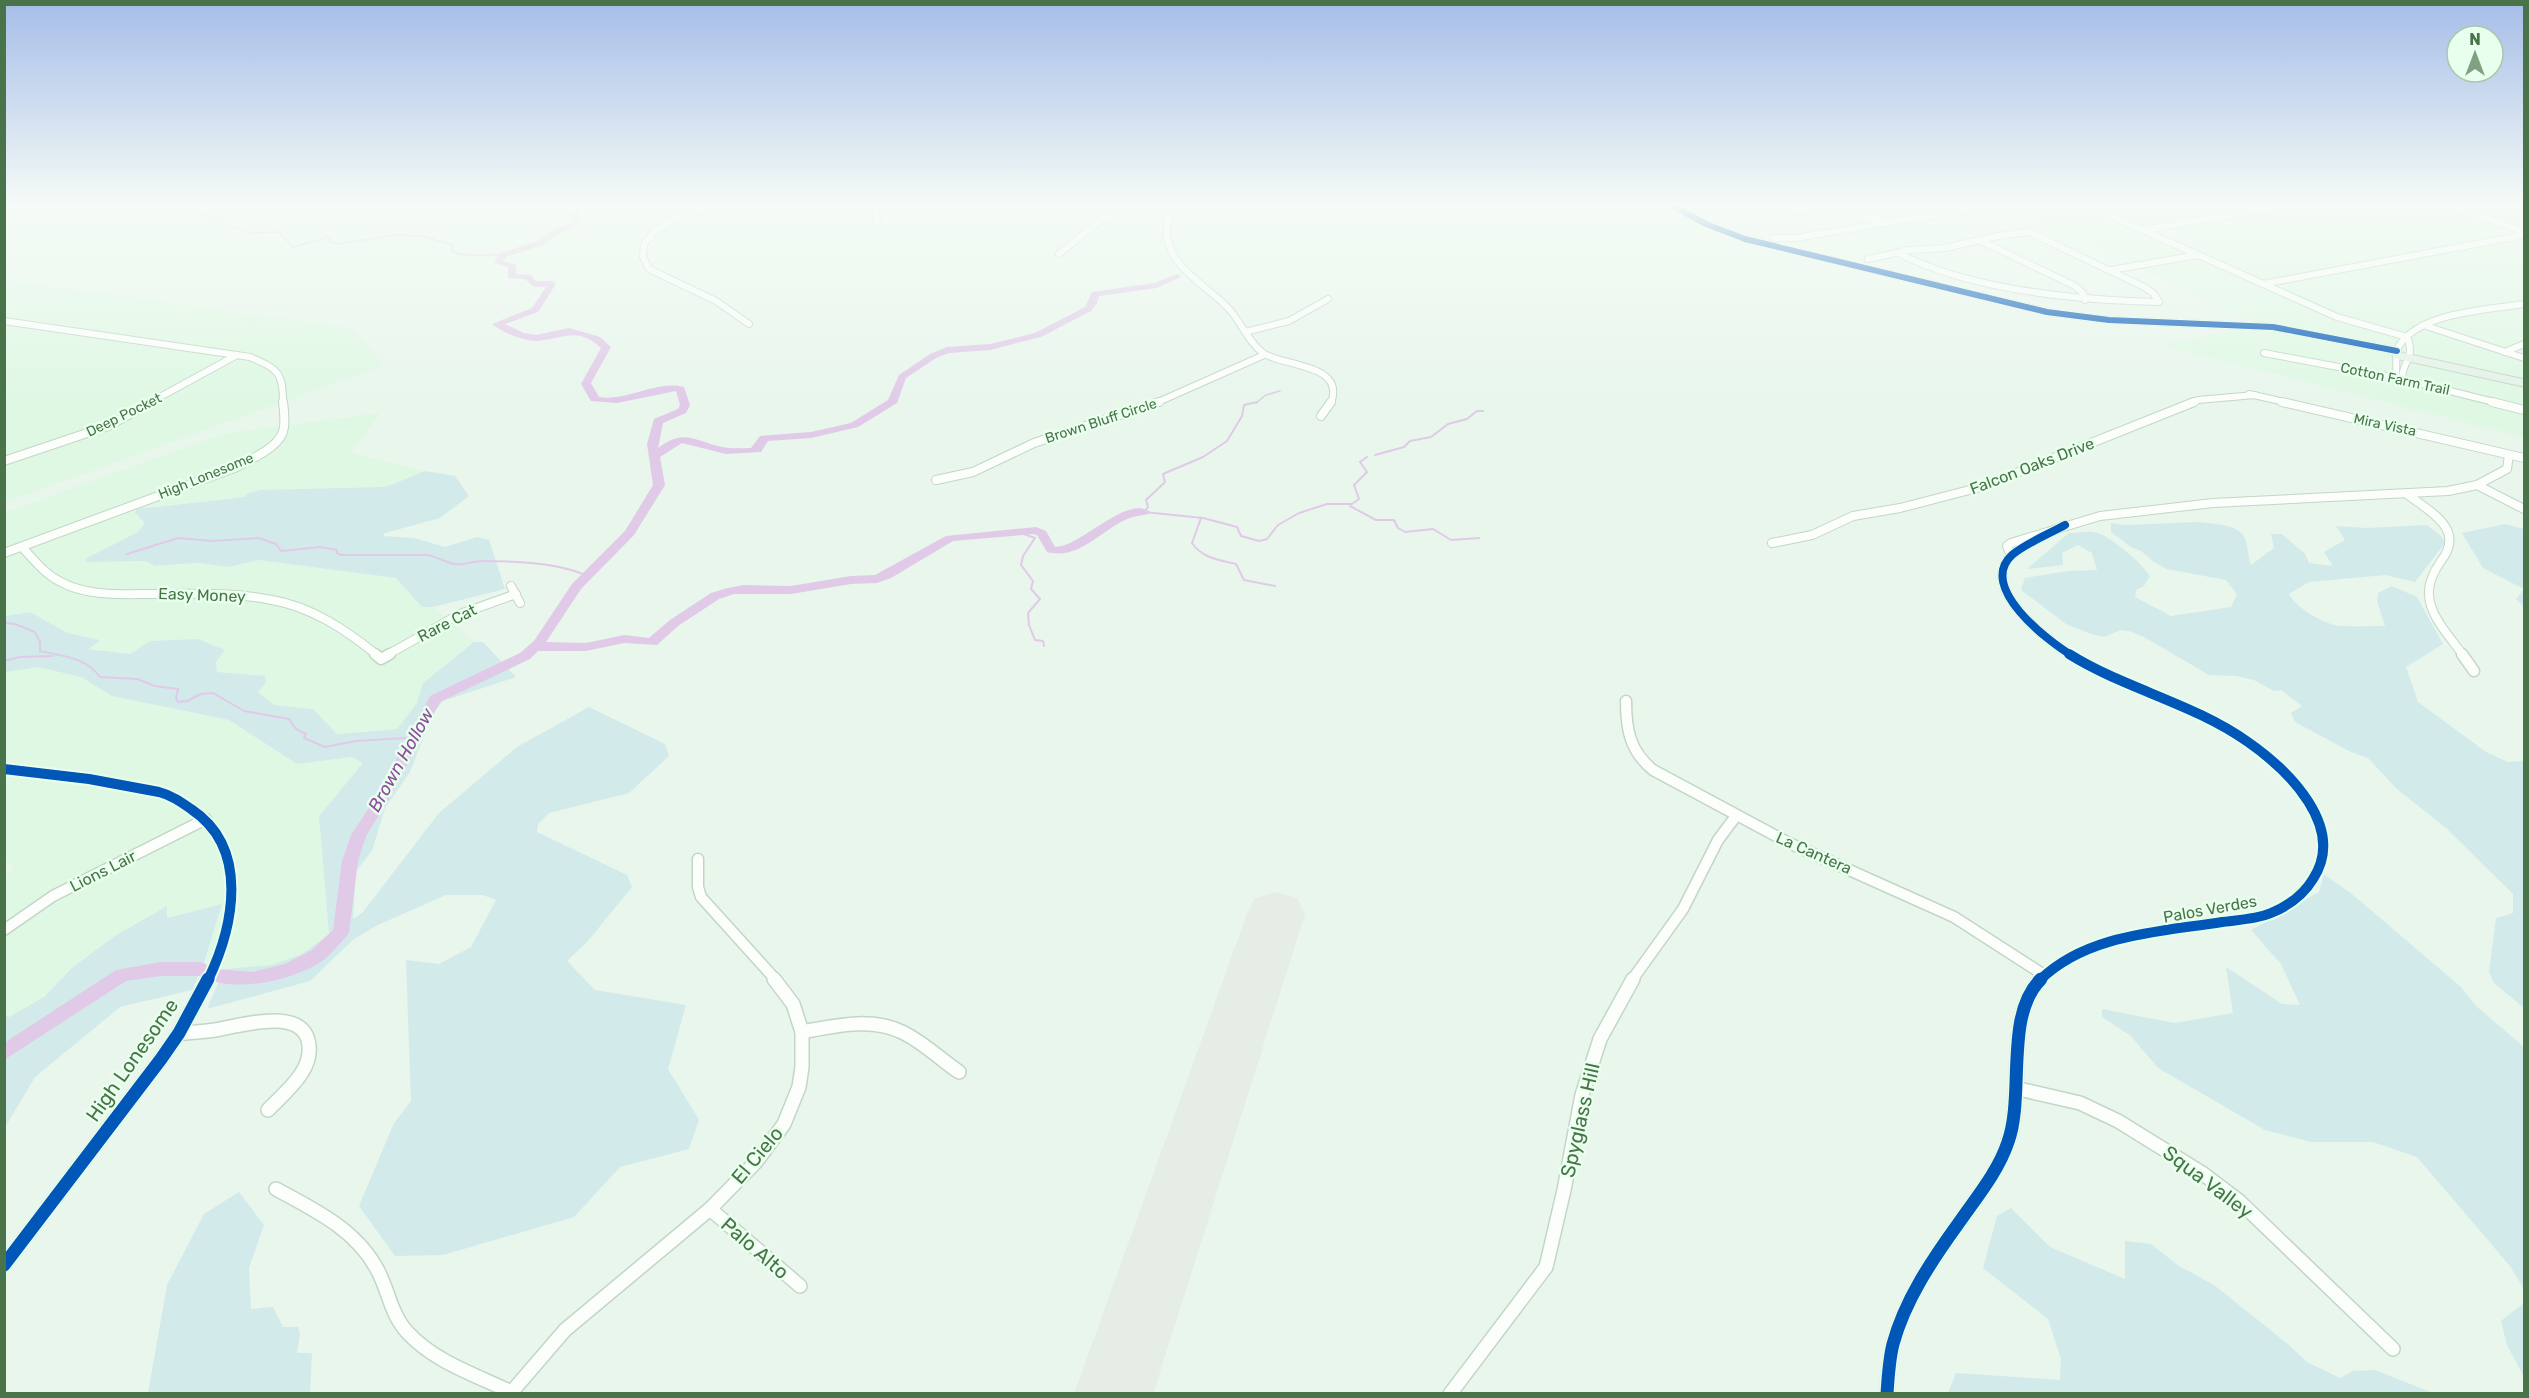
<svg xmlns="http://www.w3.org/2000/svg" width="2529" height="1398" font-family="Rubik,sans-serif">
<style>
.residential{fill:#dff8e4}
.green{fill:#d3eaeb}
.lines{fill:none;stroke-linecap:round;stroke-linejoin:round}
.stream-far2{stroke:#e0cae8;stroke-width:1.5}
.stream-far1{stroke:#e0cae8;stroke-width:2}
.stream{stroke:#e0cae8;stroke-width:3}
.river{fill:#e0cae8;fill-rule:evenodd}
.runway{fill:#e6ece6;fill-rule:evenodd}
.minor-far3-casing{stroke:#c3d6c6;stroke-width:8}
.minor-far2-casing{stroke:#c3d6c6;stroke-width:10}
.minor-far1-casing{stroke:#c3d6c6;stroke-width:13}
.minor-casing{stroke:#c3d6c6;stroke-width:16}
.major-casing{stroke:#c5d5c6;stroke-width:9}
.minor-far3{stroke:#fcfefc;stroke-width:6}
.minor-far2{stroke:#fcfefc;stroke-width:8}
.minor-far1{stroke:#fcfefc;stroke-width:10}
.minor{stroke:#fcfefc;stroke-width:13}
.major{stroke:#e5f2e8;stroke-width:7}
.cycleway-far3-casing{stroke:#e9ffee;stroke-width:8}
.cycleway-far2-casing{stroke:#e9ffee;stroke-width:10}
.cycleway-far1-casing{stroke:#e9ffee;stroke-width:14}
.cycleway-casing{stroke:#e9ffee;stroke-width:16}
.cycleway-far3{stroke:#0057b8;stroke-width:6}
.cycleway-far2{stroke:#0057b8;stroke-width:8}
.cycleway-far1{stroke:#0057b8;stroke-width:10}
.cycleway{stroke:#0057b8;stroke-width:13}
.labels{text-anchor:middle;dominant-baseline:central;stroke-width:5;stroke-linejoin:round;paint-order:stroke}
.far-street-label{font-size:14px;fill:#497449;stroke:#e9ffee}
.street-label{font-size:16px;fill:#497449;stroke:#e9ffee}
.water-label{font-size:18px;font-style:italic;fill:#8e4b9d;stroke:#e9ffee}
.near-street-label{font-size:20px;fill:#497449;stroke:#e9ffee}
</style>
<rect width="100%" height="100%" fill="#e8f6ec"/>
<!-- residential -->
<g class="residential">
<polygon points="2090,207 2524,207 2524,437 2159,345 2275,324 2254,322 2031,216"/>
<polygon points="5,280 352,328 385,365 5,502"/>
<polygon points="380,413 350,453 425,471 391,485 381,487 261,490 246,497 150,507 145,523 138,532 85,559 87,562 145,561 156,566 199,563 229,567 258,560 396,578 422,607 433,607 474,642 423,683 417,703 397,729 337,734 313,709 274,705 258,692 264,676 217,672 216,662 150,641 130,654 88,648 99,640 68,633 30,612 5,616 5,513 223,434"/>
<polygon points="38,667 81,677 112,696 229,720 297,764 353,757 363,763 319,816 329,934 302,954 272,965 224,969 205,961 222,905 167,918 166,907 115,936 73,967 44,997 8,1017 5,1015 5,876 14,870 11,862 4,864 4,672"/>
</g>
<!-- green -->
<g class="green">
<polygon points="425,471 455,476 469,496 440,518 385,533 383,536 414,538 445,547 477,537 489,540 505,589 433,607 422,607 396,578 258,560 229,567 199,563 155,566 145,561 87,562 85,559 138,532 145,523 135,513 137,509 245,497 247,494 260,490 381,487 391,485"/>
<path d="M2197 522C2212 524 2241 523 2246 541 2248 549 2248 557 2251 565L2274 548 2271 534H2282L2305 554 2309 563 2333 566 2324 552 2345 540 2336 526 2366 528 2427 525 2442 537 2445 543 2415 582 2385 575 2309 582 2289 594C2296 608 2325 625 2341 626 2356 627 2371 626 2385 626L2377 601 2378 593 2392 586 2417 597 2443 644 2406 667 2418 702 2486 752 2508 762 2524 761V1008L2494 983 2489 972 2496 918 2513 913V894L2446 828 2397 789 2368 758 2351 752 2295 722 2291 713 2302 706 2281 690 2274 691 2254 680 2237 676 2209 675 2144 637 2129 631 2121 630 2104 637 2091 634 2066 624 2021 590 2025 578 2068 571 2097 570 2092 553 2078 545 2062 553 2063 565 2027 569 2069 533C2077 533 2090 530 2098 533 2112 538 2142 563 2150 576L2144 586 2136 590 2135 597 2171 616 2231 607 2237 594 2226 580 2167 569 2154 562 2141 551 2131 547 2111 532V523L2125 525Z"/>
<polygon points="2505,524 2524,529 2524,607 2516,599 2524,589 2483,568 2462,533"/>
<polygon points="30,612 68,633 100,640 89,649 130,654 150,641 198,639 225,650 216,662 217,672 265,676 266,682 258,692 274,705 313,709 337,734 397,729 417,703 423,683 474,642 483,642 516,677 443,701 432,715 410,772 385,808 372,851 356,871 353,919 363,912 439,813 517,747 589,707 665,744 669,756 629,793 549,813 538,824 537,832 627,875 632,887 587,942 567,961 595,990 686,1005 668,1069 699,1120 689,1149 620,1167 574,1217 443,1255 395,1256 359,1206 394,1123 411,1101 406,960 439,964 471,947 496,900 483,895 446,895 378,925 354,939 310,981 207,1009 224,969 272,965 302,954 329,934 319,816 363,763 352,757 297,764 229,720 112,696 81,677 38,667 5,672 5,616"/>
<polygon points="2324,874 2353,895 2461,987 2476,1006 2524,1047 2524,1289 2510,1266 2417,1157 2373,1142 2311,1142 2265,1130 2158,1068 2131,1036 2102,1017 2102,1009 2175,1023 2233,1013 2226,967 2282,1004 2300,1005 2281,964 2251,930 2319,892"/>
<polygon points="222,904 203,966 192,990 120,1007 35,1077 5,1127 5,1015 9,1017 44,997 73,967 115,936 167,906 167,918"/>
<polygon points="239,1192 264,1225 249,1268 251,1309 273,1307 283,1327 298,1327 300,1334 297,1353 312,1353 310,1393 148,1393 167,1285 204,1214"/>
<polygon points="2011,1208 2050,1247 2125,1279 2125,1241 2151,1244 2179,1266 2214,1285 2289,1345 2307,1362 2340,1378 2353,1371 2375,1370 2433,1393 1948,1393 1956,1373 2060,1380 2061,1359 2048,1319 1983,1268 1997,1216"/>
<polygon points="2524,1303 2524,1377 2507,1345 2501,1321"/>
</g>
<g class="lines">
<!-- stream-far2 -->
<g class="stream-far2">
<polyline points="141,207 158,210 184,207"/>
<path d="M187 207 248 233 279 232 293 247 329 237 331 242 338 244 396 235 422 236 453 245 452 251C466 258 486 254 503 255"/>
<polyline points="575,207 578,211"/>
<polyline points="1256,403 1266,395 1280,391"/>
</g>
<!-- stream-far1 -->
<g class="stream-far1">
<polyline points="1257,402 1244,405 1242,416 1227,441 1203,457 1163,474 1165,482 1146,500 1148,507 1144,512 1203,518 1237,527 1241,536 1259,541 1267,539 1278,525 1299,513 1327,504 1352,504 1359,499 1354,485 1367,472 1360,462 1367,457"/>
<polyline points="1375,455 1404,447 1410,441 1431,437 1448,424 1467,419 1477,411 1483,411"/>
<polyline points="1350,506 1376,520 1394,520 1398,528 1405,532 1433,529 1451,540 1479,538"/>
<path d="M1201 518 1192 543C1202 558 1219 560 1236 564L1244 580 1275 586"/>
<polyline points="1018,532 1035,538 1023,556 1021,565 1033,581 1031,589 1040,599 1028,613 1029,625 1035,640 1043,641 1044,646"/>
<path d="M127 554 178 538 212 541 259 538 276 544 281 551 320 547 337 550V553L341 555H428C437 557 445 562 454 564 462 566 473 561 482 561 511 561 561 563 587 576"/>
<path d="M4 623 15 624 35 632 40 642V651C62 656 86 657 100 677L137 679 155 686 178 689 176 698 178 702 187 701 201 694 213 693 244 711 289 719 296 729 306 734 304 738 325 747 356 741 405 738 412 741"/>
<polyline points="4,661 20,657 52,656"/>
</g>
<!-- stream -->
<polyline class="stream" points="4,1042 10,1049"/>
<!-- river -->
<g class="river">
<path d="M574 211 581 213 579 216 580 225 563 232 543 245 506 257 503 261 516 265V274L531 275 536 281H552L556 284 538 312 505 324 524 333 536 335 569 328 600 337 611 347 591 383 599 397C628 402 655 380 684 387L690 405 686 413 663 423 658 448C685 428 694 441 722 447 731 449 741 448 751 448L760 436 811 432 851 423 888 400 899 375 930 354 947 347 990 344 1035 333 1085 307 1092 292 1155 283 1177 274 1181 277 1157 288 1099 296 1097 303 1091 311 1041 337 990 350 949 353 936 358 906 378 897 403 858 427 811 438 768 441 761 452 726 454 682 443 660 457 665 485 634 535 581 589 546 642 586 643 624 635 649 638 670 620 711 593 728 588 744 585 791 586 851 576 875 575 946 536 1036 527 1046 531 1055 547C1081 547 1127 494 1150 512L1148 514C1140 516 1132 516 1125 520 1099 532 1079 560 1047 552L1037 535 1034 534 953 541 891 578 877 583 851 584 791 594H734L719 599 678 626 657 645 624 643 586 651H538L530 659 440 702 389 799 366 836 358 861 349 932 347 936C339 944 332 953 324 960 296 979 245 991 213 981L211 976 213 971 219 969 252 972 285 964 312 950 333 930 342 861 351 835 376 797 430 696 520 653 534 641 572 584 625 531 653 485 647 444 654 419 678 409 680 405 676 391 617 403 591 401 581 384 601 348C577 326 563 339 537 341 523 341 503 333 492 324L532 308 546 287H534L525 279 508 278V268L494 262 500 253 537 241 557 228 573 222 571 216Z"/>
<polygon points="161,962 200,962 206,964 208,969 206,974 200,976 161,976 126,981 4,1060 4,1043 116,970"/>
</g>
<!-- runway -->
<polygon class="runway" points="1276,892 1297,898 1305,914 1153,1394 1074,1394 1247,914 1255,898"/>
<!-- minor-far3 casing -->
<g class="minor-far3-casing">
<g id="minor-far3">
<polyline points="707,207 683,215 657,229 644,244 643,257 649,269 716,301 749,324"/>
<polyline points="876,207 877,224"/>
<path d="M1173 207C1171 213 1168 218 1167 224 1162 265 1206 284 1229 309 1242 323 1248 342 1263 353 1283 367 1346 363 1331 403"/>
<polyline points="1675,207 1706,224 1745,239 2047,312 2109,320 2273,327 2397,351"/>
<polyline points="1854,207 1883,223"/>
<polyline points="2091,207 2337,317 2407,337"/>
<polyline points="2454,207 2524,232"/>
<polyline points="1794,211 1821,207"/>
<polyline points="2144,230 2274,207"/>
<polyline points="1774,238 1795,238 1984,207"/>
<polyline points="1981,241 2075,286 2083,293 2085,300"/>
<path d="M1898 253C1972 291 2077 300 2159 302"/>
<polyline points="1059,254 1102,219 1140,207"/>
<polyline points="1868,259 1909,250 1945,248 1998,236 2029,232 2144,287 2153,293 2159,302"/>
<polyline points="2111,270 2198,255"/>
<polyline points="2263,284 2524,235"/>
<path d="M4 321 250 357C278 369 283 372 283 403"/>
<polyline points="2423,325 2524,358"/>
<polyline points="1245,332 1289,321 1328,299"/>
<polyline points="2505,352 2524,344"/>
<polyline points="2264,353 2402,379 2498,403"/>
<path d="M2395 378C2398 368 2394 355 2399 346 2419 312 2489 310 2524 304"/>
<path d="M2402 379C2402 361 2416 358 2407 337"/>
<polyline points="2249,394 2289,403"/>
<polyline points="149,403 237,355"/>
<polyline points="1156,403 1264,355"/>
<polyline points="2190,403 2198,400 2255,395"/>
</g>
</g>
<!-- minor-far2 casing -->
<g class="minor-far2-casing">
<g id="minor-far2">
<polyline points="2282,402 2524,458"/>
<polyline points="2492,402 2524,410"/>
<polyline points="1321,416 1331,402"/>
<polyline points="4,461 108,426 152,402"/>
<polyline points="936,480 973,472 1034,443 1159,402"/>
<polyline points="2477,485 2524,509"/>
<path d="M2407 494C2430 512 2466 529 2441 561 2434 571 2428 582 2429 595 2430 617 2451 638 2463 655"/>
<path d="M2065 525C2049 534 2026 543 2012 555 1977 587 2048 641 2071 655"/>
<polyline points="1772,543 1812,535 1853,516 1900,508 1981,487 2194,402"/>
<path d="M22 547C33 559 44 573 59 581 87 597 122 594 153 594 193 594 233 592 272 600 312 607 346 630 377 655"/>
<path d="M4 553 237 467C252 458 282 447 284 427 285 419 284 410 283 402"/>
<polyline points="2011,556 2007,546 2011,543 2100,516 2213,503 2448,491 2477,485 2507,469 2509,455"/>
<polyline points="511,586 520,603"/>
<polyline points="387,655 460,614 516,594"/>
</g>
</g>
<!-- minor-far1 casing -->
<g class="minor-far1-casing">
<g id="minor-far1">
<polyline points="375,654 381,659 390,654"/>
<polyline points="2462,654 2474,671"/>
<path d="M1626 701C1626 730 1630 751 1653 770L1789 843 1954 917 2044 975"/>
<path d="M4 769 89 779 159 792C171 795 181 802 191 809 250 848 234 926 208 980"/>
<polyline points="698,859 698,887 701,897 776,980"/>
<polyline points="4,930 53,896 206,819"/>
<polyline points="1632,980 1683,909 1718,840 1736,816"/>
<path d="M2040 980C2087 934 2160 932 2222 922 2238 920 2257 919 2271 913 2288 906 2304 894 2313 879 2347 827 2288 770 2248 742 2193 703 2125 689 2069 654"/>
</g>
</g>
<!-- minor casing -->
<g class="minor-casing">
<g id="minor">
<path d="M802 1032C835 1026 871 1017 902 1032 923 1042 940 1059 959 1072"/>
<path d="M178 1034C190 1032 203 1032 215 1030 239 1026 299 1007 308 1040 316 1069 285 1092 268 1110"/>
<polyline points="2019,1089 2080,1103 2118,1121 2202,1173 2239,1201 2393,1349"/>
<path d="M276 1189C315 1210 357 1230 378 1271 389 1292 391 1315 408 1333 435 1362 476 1375 511 1392"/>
<polyline points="710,1209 800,1286"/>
<polyline points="4,1265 161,1059 179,1033 208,979"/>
<polyline points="510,1394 565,1330 710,1209 756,1162 784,1124 799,1087 802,1067 802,1032 793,1004 774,979"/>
<polyline points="1450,1394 1546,1267 1564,1190 1582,1095 1600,1039 1633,979"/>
<path d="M1887 1394C1888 1377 1889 1360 1893 1344 1905 1300 1932 1260 1958 1224 1976 1198 1998 1172 2008 1142 2025 1095 2004 1015 2041 979"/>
</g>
</g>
<!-- major casing -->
<g class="major-casing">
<polyline id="major" points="2396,355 2524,383"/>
</g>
<!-- minor-far3 -->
<use href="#minor-far3" class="minor-far3"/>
<!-- minor-far2 -->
<use href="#minor-far2" class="minor-far2"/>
<!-- minor-far1 -->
<use href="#minor-far1" class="minor-far1"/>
<!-- minor -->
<use href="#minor" class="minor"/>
<!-- major -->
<use href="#major" class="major"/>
<!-- cycleway-far3 casing -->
<g class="cycleway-far3-casing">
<polyline id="cycleway-far3" points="1675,207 1706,224 1745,239 2047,312 2109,320 2273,327 2397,351"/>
</g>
<!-- cycleway-far2 casing -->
<g class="cycleway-far2-casing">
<path id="cycleway-far2" d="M2065 525C2049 534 2026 543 2012 555 1977 587 2048 641 2071 655"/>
</g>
<!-- cycleway-far1 casing -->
<g class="cycleway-far1-casing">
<g id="cycleway-far1">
<path d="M4 769 89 779 159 792C171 795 181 802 191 809 250 848 234 926 208 980"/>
<path d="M2040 980C2087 934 2160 932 2222 922 2238 920 2257 919 2271 913 2288 906 2304 894 2313 879 2347 827 2288 770 2248 742 2193 703 2125 689 2069 654"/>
</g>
</g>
<!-- cycleway casing -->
<g class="cycleway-casing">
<g id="cycleway">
<polyline points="4,1265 161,1059 179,1033 208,979"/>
<path d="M1887 1394C1888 1377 1889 1360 1893 1344 1905 1300 1932 1260 1958 1224 1976 1198 1998 1172 2008 1142 2025 1095 2004 1015 2041 979"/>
</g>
</g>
<!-- cycleway-far3 -->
<use href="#cycleway-far3" class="cycleway-far3"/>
<!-- cycleway-far2 -->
<use href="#cycleway-far2" class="cycleway-far2"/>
<!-- cycleway-far1 -->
<use href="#cycleway-far1" class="cycleway-far1"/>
<!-- cycleway -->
<use href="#cycleway" class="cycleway"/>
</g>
<!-- sky -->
<linearGradient id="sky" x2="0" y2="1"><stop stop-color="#a5bde8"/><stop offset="0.51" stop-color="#f5fbf6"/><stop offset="1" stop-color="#f5fbf6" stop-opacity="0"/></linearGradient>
<rect width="2529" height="403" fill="url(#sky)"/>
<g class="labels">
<!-- far-street labels -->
<g class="far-street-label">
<text transform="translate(2395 379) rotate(12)">Cotton Farm Trail</text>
<text transform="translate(124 415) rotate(-26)">Deep Pocket</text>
<text transform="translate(1101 421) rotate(-18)">Brown Bluff Circle</text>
<text transform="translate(2385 425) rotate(12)">Mira Vista</text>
<text transform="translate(206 476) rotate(-22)">High Lonesome</text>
</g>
<!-- street labels -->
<g class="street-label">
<text transform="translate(2032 466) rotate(-21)">Falcon Oaks Drive</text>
<text transform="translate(202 595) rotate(2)">Easy Money</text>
<text transform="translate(447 623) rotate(-27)">Rare Cat</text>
<text transform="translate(1814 853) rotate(24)">La Cantera</text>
<text transform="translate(103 871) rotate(-27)">Lions Lair</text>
<text transform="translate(2210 909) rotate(-10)">Palos Verdes</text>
</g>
<!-- water labels -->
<g class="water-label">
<text transform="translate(401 760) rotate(-61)">Brown Hollow</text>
</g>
<!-- near-street labels -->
<g class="near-street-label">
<text transform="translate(132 1060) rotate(-55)">High Lonesome</text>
<text transform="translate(1580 1120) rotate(-77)">Spyglass Hill</text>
<text transform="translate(757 1155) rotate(-50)">El Cielo</text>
<text transform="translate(2208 1182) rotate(37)">Squa Valley</text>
<text transform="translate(755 1248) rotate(41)">Palo Alto</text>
</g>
</g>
<!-- border -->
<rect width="2529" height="1398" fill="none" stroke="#497449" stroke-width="12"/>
<!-- north arrow -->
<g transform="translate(2475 54)"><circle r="28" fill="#e9ffee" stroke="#a9c7ac" stroke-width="1.5"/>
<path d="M0-4.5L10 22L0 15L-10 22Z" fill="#81a282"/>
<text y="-9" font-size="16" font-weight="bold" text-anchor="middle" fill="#497449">N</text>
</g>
</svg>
